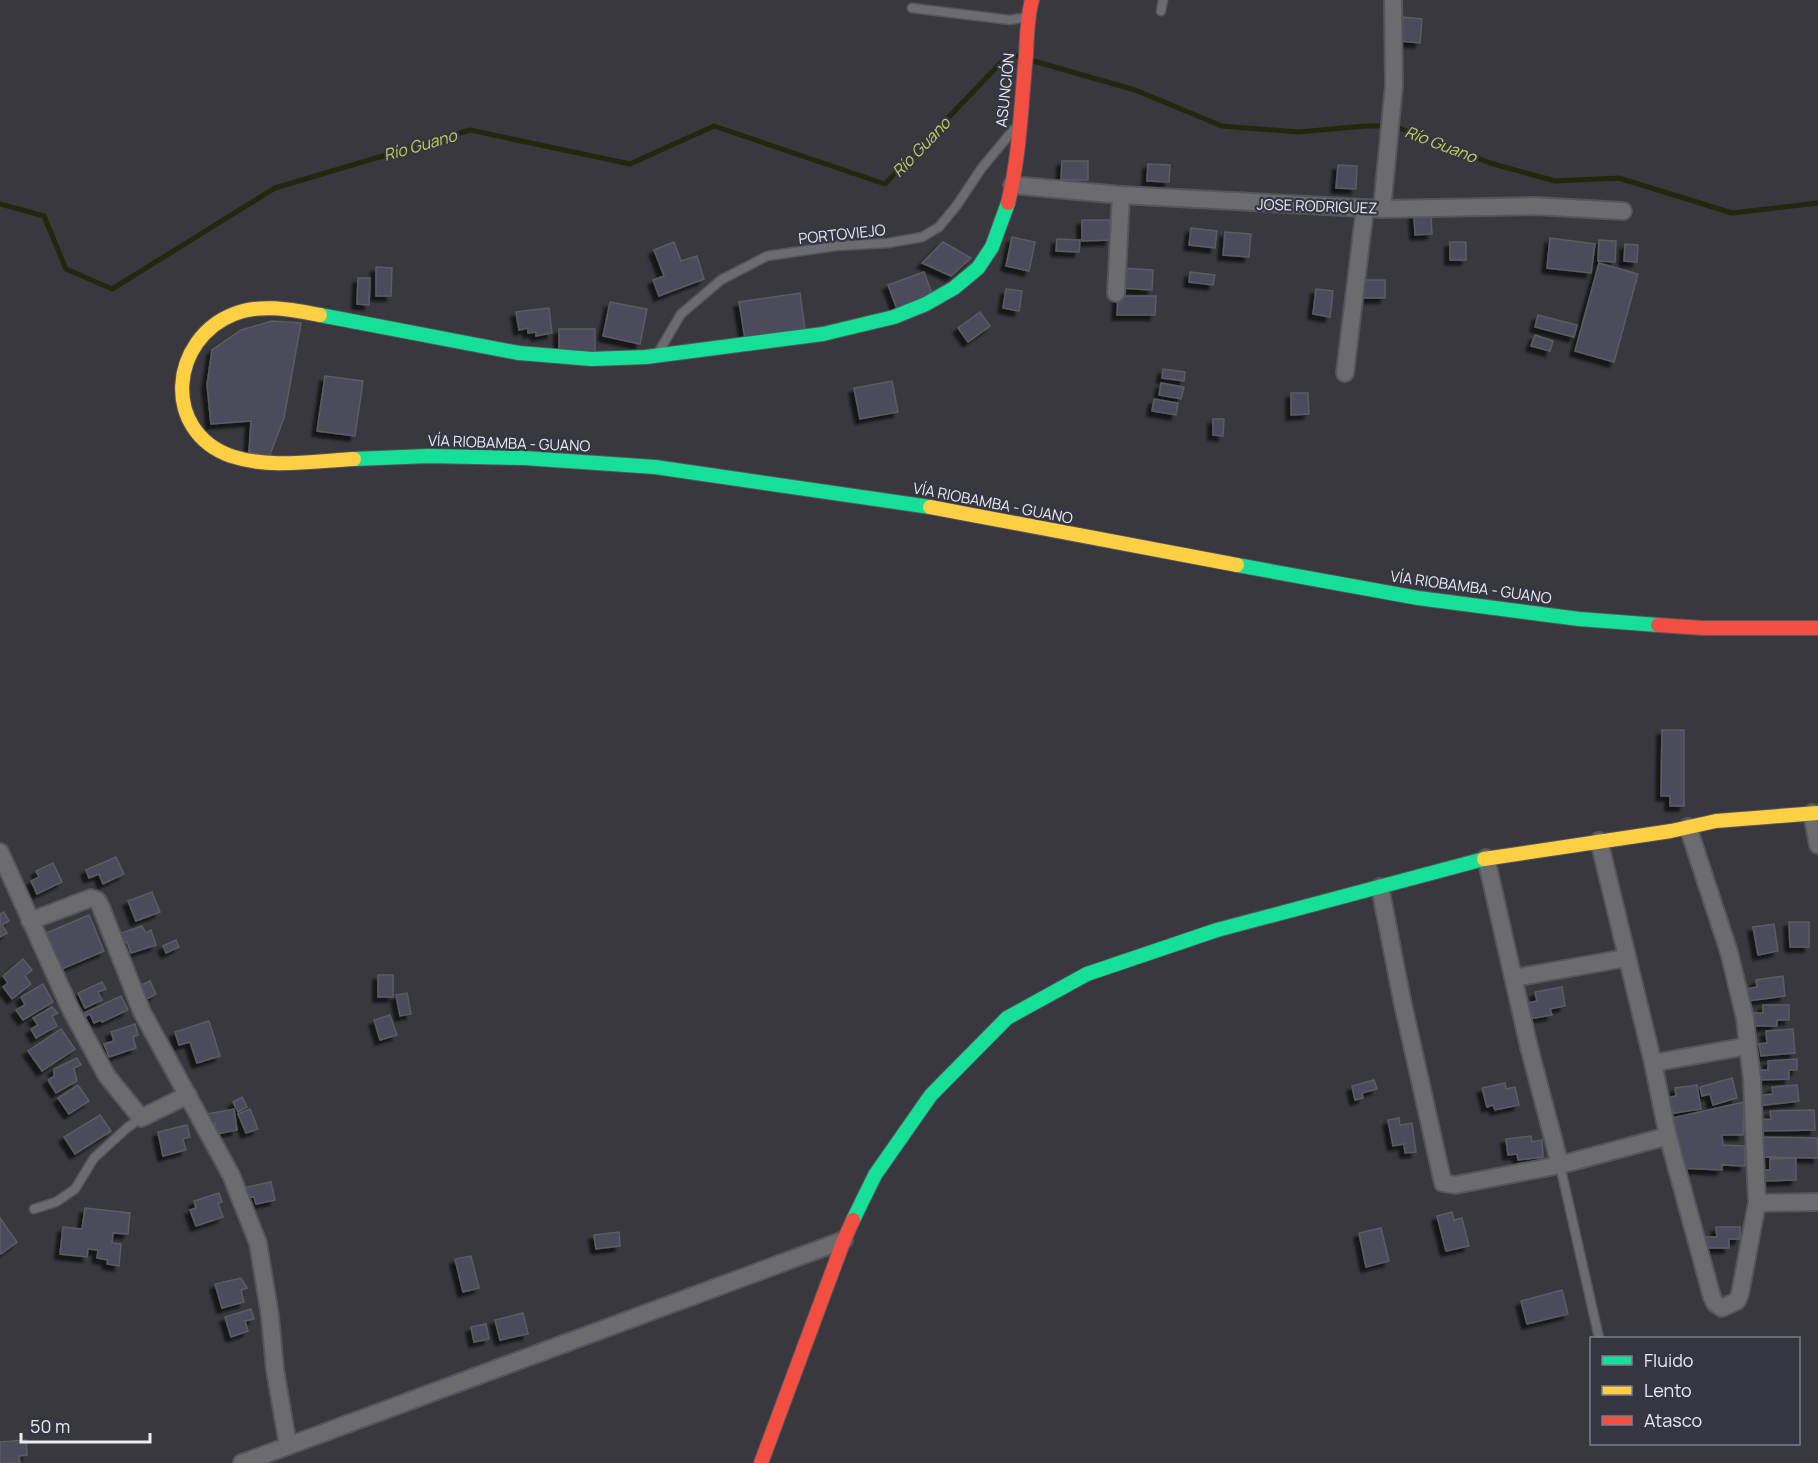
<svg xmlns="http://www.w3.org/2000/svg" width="1818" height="1463" font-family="Manrope,sans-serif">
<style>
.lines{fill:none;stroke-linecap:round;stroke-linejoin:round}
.stream{stroke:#24270e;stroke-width:5}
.building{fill:#4c4b5c;stroke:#5c5c61;stroke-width:1.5;filter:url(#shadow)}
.lane-casing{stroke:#55555b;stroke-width:11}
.street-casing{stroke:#55555b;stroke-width:20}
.fast-casing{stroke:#55555b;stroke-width:16}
.slow-casing{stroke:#55555b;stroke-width:16}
.jam-casing{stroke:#55555b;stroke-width:16}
.lane{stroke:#6c6c70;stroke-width:8}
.street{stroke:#6c6c70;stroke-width:16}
.fast{stroke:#16e098;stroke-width:14}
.slow{stroke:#ffcf43;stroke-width:14}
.jam{stroke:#f24e42;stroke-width:14}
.labels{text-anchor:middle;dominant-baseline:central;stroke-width:4.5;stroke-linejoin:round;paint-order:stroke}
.street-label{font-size:15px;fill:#eaebf2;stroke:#353641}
.water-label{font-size:16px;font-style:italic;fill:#c3d15a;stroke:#353641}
</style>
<defs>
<filter id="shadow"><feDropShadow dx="-5" dy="5" stdDeviation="1.5" flood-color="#0009"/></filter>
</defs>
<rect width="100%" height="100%" fill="#38383e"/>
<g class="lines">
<!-- stream -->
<g class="stream">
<polyline points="1030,60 1135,90 1222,126 1299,132 1365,126 1394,126 1490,163 1555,181 1619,178 1732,213 1818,203"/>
<polyline points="0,204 44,216 66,269 112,289 275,188 470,130 630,164 714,126 885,184 1009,54 1019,57"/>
</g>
</g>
<!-- building -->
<g class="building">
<polygon points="1403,17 1422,19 1420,43 1401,41"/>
<polygon points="1062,161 1088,161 1088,180 1061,180"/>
<polygon points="1148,164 1170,165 1169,182 1147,181"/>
<polygon points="1338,165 1357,166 1356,189 1336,188"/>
<polygon points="1431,213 1432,234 1415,235 1414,214"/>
<polygon points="1082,220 1110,220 1110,240 1082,241"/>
<polygon points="1191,228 1217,231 1215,248 1189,245"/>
<polygon points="1225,232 1251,234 1249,257 1223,255"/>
<polygon points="1012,237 1035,242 1029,271 1006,266"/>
<polygon points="1550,238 1595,244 1591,273 1547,268"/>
<polygon points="1057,239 1080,240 1079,252 1056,251"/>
<polygon points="1599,240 1616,241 1615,262 1598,261"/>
<polygon points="674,242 681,261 697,256 704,279 659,296 653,280 664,276 654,250"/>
<polygon points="943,242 971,258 951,276 922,263"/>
<rect x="1450" y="242" width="16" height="18"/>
<polygon points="1625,244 1638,245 1637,262 1624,261"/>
<polygon points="1599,263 1638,274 1614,362 1575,351"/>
<polygon points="376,267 392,268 391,296 376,296"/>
<polygon points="1120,268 1153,270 1152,290 1119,288"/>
<polygon points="924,272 933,296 897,309 888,285"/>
<polygon points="1190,272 1215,275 1213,285 1189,282"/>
<polygon points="358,278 370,278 369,305 357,304"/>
<rect x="1364" y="280" width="21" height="18"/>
<polygon points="1006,289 1022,291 1019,311 1003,308"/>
<polygon points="1316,289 1333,291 1330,317 1313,314"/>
<polygon points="800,293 805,330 745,339 739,302"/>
<polygon points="1118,296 1156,296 1155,315 1117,315"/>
<polygon points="610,302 647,309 640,344 603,336"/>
<polygon points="549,308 552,333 536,336 536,332 528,333 528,328 519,330 516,312"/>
<polygon points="980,312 990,326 968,342 958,328"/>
<polygon points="1538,315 1577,325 1574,337 1535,327"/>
<polygon points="272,321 301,323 284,418 269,457 249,452 251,421 211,424 207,385 212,350 241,330"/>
<rect x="559" y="329" width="36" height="24"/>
<polygon points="1535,335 1553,341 1550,351 1531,346"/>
<polygon points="1163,369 1185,372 1184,381 1162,378"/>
<polygon points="325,376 363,381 355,436 317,431"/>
<polygon points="892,381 898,412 860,419 854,388"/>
<polygon points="1161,383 1184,387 1181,399 1159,395"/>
<polygon points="1291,393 1308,393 1309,414 1291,415"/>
<polygon points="1154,399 1178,403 1176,415 1152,411"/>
<polygon points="1213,419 1224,419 1223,436 1213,435"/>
<polygon points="1662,730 1684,730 1684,806 1670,806 1670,796 1661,796"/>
<polygon points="116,857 124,874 103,884 99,874 89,878 86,870"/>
<polygon points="53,863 62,882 37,894 31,881 39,877 36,871"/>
<polygon points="152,892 160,912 136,921 128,901"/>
<polygon points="4,912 9,921 2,925 7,933 0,937 0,914"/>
<polygon points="89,915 104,951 57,971 42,935"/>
<polygon points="1789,922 1809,922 1809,947 1790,947"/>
<polygon points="1774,924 1778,951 1758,955 1753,927"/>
<polygon points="142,926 146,933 151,930 156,945 131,953 127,942 120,945 116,935"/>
<polygon points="176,940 179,947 166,953 163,946"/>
<polygon points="23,959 32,970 25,976 31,984 12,999 3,987 8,983 3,976"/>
<rect x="378" y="975" width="15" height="22"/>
<polygon points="1783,976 1785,996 1748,1001 1746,989 1757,987 1756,980"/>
<polygon points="150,981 156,994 143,1001 137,987"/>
<polygon points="102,982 106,989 98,992 102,1000 85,1008 78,993"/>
<polygon points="43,984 53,1002 23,1020 16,1010 25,1005 21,997"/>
<polygon points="1562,987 1565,1006 1550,1009 1552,1015 1530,1019 1527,1003 1537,1001 1535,992"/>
<polygon points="407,993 411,1014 400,1016 396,995"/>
<polygon points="121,996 128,1010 102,1022 101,1020 94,1023 90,1014 86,1016 84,1013"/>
<polygon points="1763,1005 1789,1005 1789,1020 1777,1020 1777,1026 1754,1026 1754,1013 1763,1013"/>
<polygon points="52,1007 58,1013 52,1016 57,1026 36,1038 31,1029 38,1025 33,1018"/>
<polygon points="390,1015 397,1035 380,1040 374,1020"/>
<polygon points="209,1021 220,1056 197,1063 190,1042 179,1045 175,1032"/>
<polygon points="135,1024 138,1035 133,1037 136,1048 109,1057 104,1044 114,1041 111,1032"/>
<polygon points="61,1029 75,1049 42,1071 28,1051"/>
<polygon points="1793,1029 1795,1053 1761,1056 1759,1044 1767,1043 1766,1031"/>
<polygon points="77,1058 81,1065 74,1068 77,1081 56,1093 48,1080 54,1076 54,1069"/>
<polygon points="1797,1059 1797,1070 1789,1070 1789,1079 1758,1080 1757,1070 1768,1070 1768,1061"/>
<polygon points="1732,1078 1737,1098 1713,1105 1710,1094 1702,1096 1700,1087"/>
<polygon points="1374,1080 1377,1089 1362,1093 1363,1098 1355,1100 1352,1086"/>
<polygon points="1505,1083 1506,1089 1515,1087 1519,1105 1495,1110 1493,1105 1487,1107 1482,1088"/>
<polygon points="78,1085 89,1101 69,1114 58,1098"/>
<polygon points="1697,1085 1701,1109 1669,1114 1666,1098 1676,1096 1675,1088"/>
<polygon points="1797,1085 1799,1101 1758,1106 1757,1096 1773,1094 1772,1087"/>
<polygon points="242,1097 247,1107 238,1112 233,1102"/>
<polygon points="1744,1102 1743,1135 1722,1135 1723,1145 1745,1146 1745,1166 1722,1165 1722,1170 1678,1168 1668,1119"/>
<polygon points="234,1109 237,1130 217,1134 215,1123 208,1125 206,1114"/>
<polygon points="250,1109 258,1129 246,1133 238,1114"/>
<polygon points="1814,1110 1815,1130 1756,1131 1756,1120 1771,1119 1770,1111"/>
<polygon points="100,1115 111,1131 75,1154 64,1137"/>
<polygon points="1399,1118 1400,1125 1412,1123 1416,1152 1405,1153 1404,1144 1393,1146 1388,1120"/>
<polygon points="187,1125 190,1137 183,1139 186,1150 163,1156 158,1132"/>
<polygon points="1531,1136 1532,1142 1542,1140 1543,1157 1518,1160 1517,1154 1508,1155 1506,1139"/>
<polygon points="1756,1137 1817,1138 1818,1158 1756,1157"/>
<polygon points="1796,1158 1796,1180 1763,1181 1762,1170 1770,1170 1770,1159"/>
<polygon points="271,1182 275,1200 256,1204 254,1197 245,1198 243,1188"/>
<polygon points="219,1193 222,1202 218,1203 223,1217 196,1226 190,1210 196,1208 194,1201"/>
<polygon points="85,1208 130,1213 128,1234 113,1233 112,1243 121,1244 119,1266 107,1264 108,1260 97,1258 98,1250 88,1249 87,1257 60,1254 63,1227 82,1229"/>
<polygon points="1452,1212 1454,1220 1462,1218 1469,1246 1446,1251 1437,1216"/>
<polygon points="0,1218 17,1242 1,1254 0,1253"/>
<polygon points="1716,1227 1740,1227 1740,1239 1729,1239 1729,1248 1706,1248 1705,1237 1717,1237"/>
<polygon points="1381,1228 1389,1261 1366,1267 1359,1233"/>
<polygon points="619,1232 620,1246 596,1249 594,1235"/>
<polygon points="471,1256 479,1288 463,1292 455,1259"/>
<polygon points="241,1278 247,1288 241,1290 244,1302 222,1308 215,1284"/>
<polygon points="1562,1290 1568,1314 1527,1324 1521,1301"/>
<polygon points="251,1309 254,1319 245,1321 248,1331 231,1337 225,1317"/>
<polygon points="523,1313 528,1334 500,1340 495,1320"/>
<polygon points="486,1324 489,1339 474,1342 471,1327"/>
<polygon points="26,1440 27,1455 19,1456 20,1463 0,1463 0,1442"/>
</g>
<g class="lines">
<!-- lane casing -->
<g class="lane-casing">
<g id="lane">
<polyline points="912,8 1010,20 1027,17"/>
<polyline points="1161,11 1163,0"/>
<polyline points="658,353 681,314 721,280 767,256 836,246 888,243 922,237 939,227 957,205 981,169 1014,129"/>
<polyline points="1560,1165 1599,1338"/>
<polyline points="34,1209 56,1202 75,1189 94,1158 128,1127 141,1118"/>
</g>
</g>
<!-- street casing -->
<g class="street-casing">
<g id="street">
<polyline points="1012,185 1121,195 1382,209 1535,206 1623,211"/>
<polyline points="1382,209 1394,85 1393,0"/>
<polyline points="1116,293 1121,195"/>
<polyline points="1345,373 1365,208"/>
<polyline points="1812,813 1818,845"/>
<polyline points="1599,841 1653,1063 1668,1136 1712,1297 1715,1303 1722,1308 1737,1301 1740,1294 1757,1203 1752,1079 1748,1046 1745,1018 1729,952 1688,827"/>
<polyline points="0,852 71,1010 107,1076 141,1118 188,1095"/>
<polyline points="1486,858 1529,1047 1560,1165"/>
<polyline points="1380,887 1402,1000 1443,1183 1455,1185 1560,1165 1668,1136"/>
<polyline points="30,921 91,898 97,900 100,905 142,1012 231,1175 258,1243 270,1316 275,1370 288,1445"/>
<polyline points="1514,978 1626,958"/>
<polyline points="1653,1063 1748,1046"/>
<polyline points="1757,1203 1818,1202"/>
<polyline points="242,1463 844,1240"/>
</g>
</g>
<!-- fast casing -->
<g class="fast-casing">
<g id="fast">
<polyline points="320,315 519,353 592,359 646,357 823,334 894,317 926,304 954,288 978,268 992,247 1008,203"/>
<polyline points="354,459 429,456 524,458 655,467 930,507"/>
<polyline points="1237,565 1418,598 1579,619 1658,625"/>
<polyline points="853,1220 875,1175 931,1095 1007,1018 1087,974 1217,930 1484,859"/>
</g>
</g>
<!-- slow casing -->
<g class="slow-casing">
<g id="slow">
<path d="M320 315C293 310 261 303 234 314 170 339 161 431 231 456 270 469 314 461 354 459"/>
<polyline points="930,507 1237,565"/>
<polyline points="1484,859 1671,831 1716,821 1818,813"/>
</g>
</g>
<!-- jam casing -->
<g class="jam-casing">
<g id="jam">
<path d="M1008 203C1020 155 1021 104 1026 55 1027 36 1027 18 1032 0"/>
<polyline points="1658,625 1703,628 1818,628"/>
<polyline points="761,1463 844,1240 853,1220"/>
</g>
</g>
<!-- lane -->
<use href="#lane" class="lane"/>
<!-- street -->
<use href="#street" class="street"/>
<!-- fast -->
<use href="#fast" class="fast"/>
<!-- slow -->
<use href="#slow" class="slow"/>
<!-- jam -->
<use href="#jam" class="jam"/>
</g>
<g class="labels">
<!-- street labels -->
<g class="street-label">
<text transform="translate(1005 90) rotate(-84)">ASUNCIÓN</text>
<text transform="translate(1317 206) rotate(2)">JOSE RODRIGUEZ</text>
<text transform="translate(842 234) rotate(-6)">PORTOVIEJO</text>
<text transform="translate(509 443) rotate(2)">VÍA RIOBAMBA - GUANO</text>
<text transform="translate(993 503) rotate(11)">VÍA RIOBAMBA - GUANO</text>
<text transform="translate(1471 587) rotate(8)">VÍA RIOBAMBA - GUANO</text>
</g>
<!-- water labels -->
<g class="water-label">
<text transform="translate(1441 144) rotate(21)">Río Guano</text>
<text transform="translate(420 145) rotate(-16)">Río Guano</text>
<text transform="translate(921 147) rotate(-46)">Río Guano</text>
</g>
</g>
<!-- legend -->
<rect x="1590" y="1337" width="210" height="108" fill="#353641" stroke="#7d7e88" stroke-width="1.5"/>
<rect x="1602" y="1356" width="30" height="9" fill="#16e098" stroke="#7d7e88" stroke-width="1.5"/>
<text x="1644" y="1367" font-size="18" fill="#eaebf2">Fluido</text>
<rect x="1602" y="1386" width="30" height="9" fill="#ffcf43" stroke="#7d7e88" stroke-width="1.5"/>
<text x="1644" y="1397" font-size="18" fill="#eaebf2">Lento</text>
<rect x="1602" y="1416" width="30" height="9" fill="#f24e42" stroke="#7d7e88" stroke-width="1.5"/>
<text x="1644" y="1427" font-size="18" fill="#eaebf2">Atasco</text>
<!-- scale -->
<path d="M21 1433v9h129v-9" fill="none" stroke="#eaebf2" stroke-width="3"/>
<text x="30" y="1433" font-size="18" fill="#eaebf2" stroke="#353641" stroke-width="4.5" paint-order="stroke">50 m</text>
</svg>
